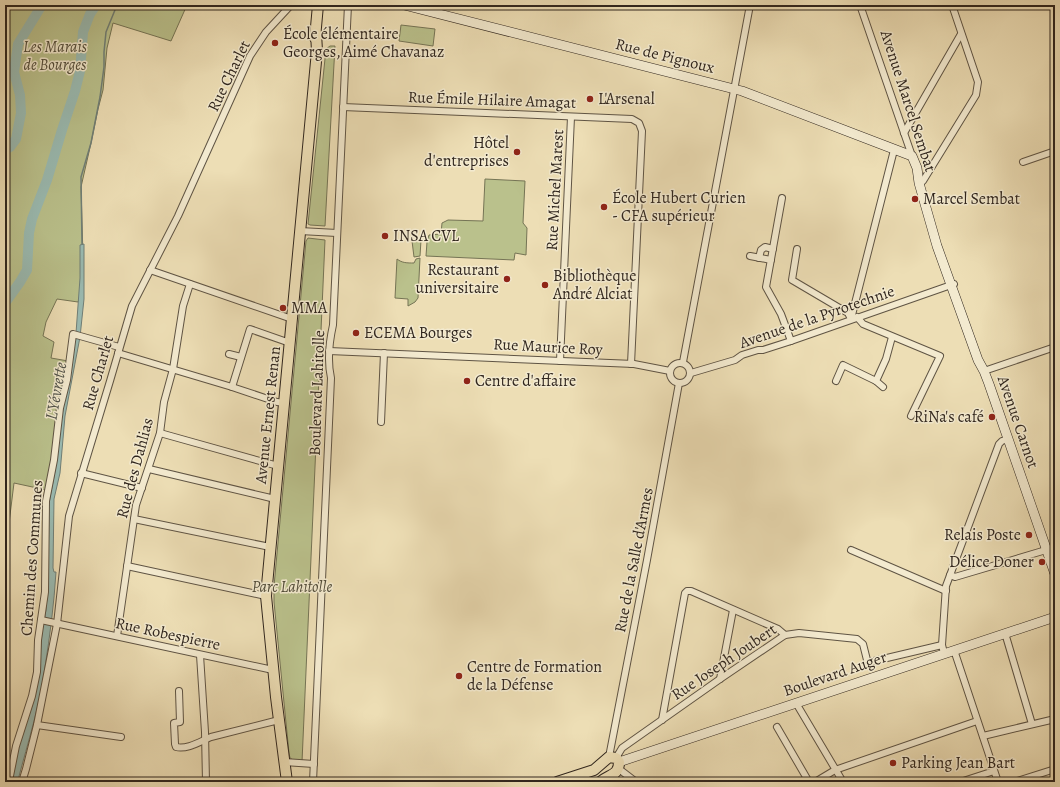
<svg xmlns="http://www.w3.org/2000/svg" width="1060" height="787" font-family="Alegreya,serif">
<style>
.green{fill:#bac18c;stroke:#757455}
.water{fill:#9abbb2;stroke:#707f77}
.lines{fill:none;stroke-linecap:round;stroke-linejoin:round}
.stream{stroke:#707f77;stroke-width:1.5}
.river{stroke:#9abbb2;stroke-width:10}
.street-casing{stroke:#5f5444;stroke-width:8}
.secondary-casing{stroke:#30261e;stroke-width:10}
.primary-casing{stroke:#30261e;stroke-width:12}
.street{stroke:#f3eacf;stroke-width:6}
.secondary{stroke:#f3eacf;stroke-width:9}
.primary{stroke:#eddeb5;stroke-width:10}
.poi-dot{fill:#8f2418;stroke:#f3eacf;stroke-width:1.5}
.labels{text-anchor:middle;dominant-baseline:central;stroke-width:3;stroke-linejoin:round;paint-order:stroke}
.poi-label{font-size:16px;fill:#30261e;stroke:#f3eacf;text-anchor:start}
.park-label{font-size:16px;font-style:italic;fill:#524d3a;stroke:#f3eacf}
.street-label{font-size:16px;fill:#30261e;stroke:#f3eacf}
.water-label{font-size:17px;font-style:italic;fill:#50534a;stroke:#f3eacf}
</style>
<rect width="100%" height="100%" fill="#eddeb5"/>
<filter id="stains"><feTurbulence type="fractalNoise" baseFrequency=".005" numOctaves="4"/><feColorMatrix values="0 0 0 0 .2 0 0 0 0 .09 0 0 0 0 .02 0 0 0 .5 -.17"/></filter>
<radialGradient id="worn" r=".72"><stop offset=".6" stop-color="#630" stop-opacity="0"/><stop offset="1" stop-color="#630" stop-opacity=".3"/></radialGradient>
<!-- green -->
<g class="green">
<polygon points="5,5 187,5 171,41 113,23 107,48 103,90 98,109 91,143 81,187 83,257 81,296 78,302 57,299 46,322 43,336 54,342 51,358 74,362 61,433 61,452 51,491 14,483 5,555"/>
<polygon points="401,25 435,29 433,46 399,41"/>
<polygon points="330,46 335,46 325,226 310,225 308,224 326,49"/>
<polygon points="485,179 525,181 523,223 527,228 526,255 515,253 514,260 426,256 427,242 429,235 441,234 442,223 448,220 483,221"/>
<polygon points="308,238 325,240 302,762 295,761 290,758 289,753 274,602 274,586 306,241"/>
<polygon points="421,240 420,256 414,257 412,241"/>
<path d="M420 258 418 298 415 302 408 306V299L395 298 397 259C402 263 407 263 414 263L416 259Z"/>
</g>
<!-- water -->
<path class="water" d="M84 244V299L80 337 65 416 60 473 54 499 53 568 54 572H56C54 604 50 635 45 667 40 705 28 742 18 780L17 782H11L19 743 39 672 42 631 46 610 48 580 49 503 55 471 58 439 76 333 80 278V245Z"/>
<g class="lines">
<!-- stream -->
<polyline class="stream" points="82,244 81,177 91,143 100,97 104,67 104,52 106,32 117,5"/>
<!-- river -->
<g class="river">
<polyline points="5,150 10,147 16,139 21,113 20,95 14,72 18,44 42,5"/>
<polyline points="5,303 20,282 27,270 29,233 32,219 47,180 62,130 75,91 80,71 83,32 90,14 96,5"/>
</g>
<!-- street casing -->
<g class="street-casing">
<g id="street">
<polyline points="860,5 912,156"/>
<polyline points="343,107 632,119 639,123 642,131 631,364"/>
<polyline points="904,133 961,34"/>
<polyline points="1023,162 1055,151"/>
<polyline points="919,183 923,181 976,95 978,82 952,5"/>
<polyline points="782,198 766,287 781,314 791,341"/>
<polyline points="300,231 337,233"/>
<polyline points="797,249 792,280 848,313 851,319"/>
<polyline points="750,256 771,260"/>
<polyline points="759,258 761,250 765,247 773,249"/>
<polyline points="150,270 292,319"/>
<polyline points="857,317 863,324 940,356 911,416"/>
<polyline points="851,319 894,150"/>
<polyline points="329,351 634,364 670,371"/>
<polyline points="118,353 232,387 277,402 285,403"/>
<polyline points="229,354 241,357"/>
<polyline points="560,361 571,117"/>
<polyline points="683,362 750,5"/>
<circle cx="680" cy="373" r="10"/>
<polyline points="984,371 1055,347"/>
<polyline points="691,373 735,360 742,355 758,350 763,350 791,341 954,284"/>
<polyline points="836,381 843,365 876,381"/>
<polyline points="232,387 250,329 290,343"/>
<polyline points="883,387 876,381 886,359 892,337"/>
<polyline points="381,422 384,353"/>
<polyline points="160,433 278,466"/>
<polyline points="149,469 275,499"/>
<polyline points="81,473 142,488"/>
<polyline points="134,519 270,547"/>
<polyline points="851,550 946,591"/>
<polyline points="127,566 266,596"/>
<polyline points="950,575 955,577 1046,550"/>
<polyline points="41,620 273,670"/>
<polyline points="1005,633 1032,724"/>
<polyline points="117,636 136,505 160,433 164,402 173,369 183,306 190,284"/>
<polyline points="954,650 998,782"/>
<polyline points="944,653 942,645 946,586 999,444 1002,441 1008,439"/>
<polyline points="200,655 205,732 206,782"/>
<polyline points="720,679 733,610"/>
<path d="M179 691 180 722 174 723 175 744 176 747C187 750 201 741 211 737L279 720"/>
<polyline points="796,703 843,782"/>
<polyline points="662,720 685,593 687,591 691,591 778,629 785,635"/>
<polyline points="37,725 121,737"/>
<polyline points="777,727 809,782"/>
<polyline points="983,736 1055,719"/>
<polyline points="609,757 647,560 679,383"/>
<polyline points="616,758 622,748 720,679 785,635 799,633 857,639 863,644 867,660 870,662 942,645"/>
<polyline points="284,762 314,764"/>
<polyline points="619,769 636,782"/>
<polyline points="8,782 10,776 16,746 32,696 37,672 38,640 45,592 46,501 54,460 60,408 67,380 73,334 119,347"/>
<polyline points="22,782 26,769 37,725 57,624 69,516 110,381 132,306 178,216 250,56 266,32 291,5"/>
<path d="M313 782 331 378C327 360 329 343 333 325L348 5"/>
<polyline points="815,782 835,770 977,721"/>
<polyline points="960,782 994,771"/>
<polyline points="1014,782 1055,769"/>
</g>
</g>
<!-- secondary casing -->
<g class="secondary-casing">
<g id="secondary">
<polyline points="404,5 742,91 912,156 917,168 919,183 937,246 978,360 984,371 989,384 1055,574"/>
<polyline points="619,762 1055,617"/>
</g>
</g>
<!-- primary casing -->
<g class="primary-casing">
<g id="primary">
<polyline points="315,38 318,5"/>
<polyline points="287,782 276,697 266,596 317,51 316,33"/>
<path d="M557 782 594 770 609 757 616 758 619 762C619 776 609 774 600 782"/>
</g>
</g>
<!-- street -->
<use href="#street" class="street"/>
<!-- secondary -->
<use href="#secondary" class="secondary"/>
<!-- primary -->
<use href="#primary" class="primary"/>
</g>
<!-- markers -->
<g class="poi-dot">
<circle cx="275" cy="43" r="4"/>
<circle cx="590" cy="99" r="4"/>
<circle cx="517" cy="152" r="4"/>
<circle cx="915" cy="199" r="4"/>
<circle cx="604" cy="207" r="4"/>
<circle cx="385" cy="236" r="4"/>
<circle cx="507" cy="279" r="4"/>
<circle cx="545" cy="285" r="4"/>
<circle cx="283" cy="308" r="4"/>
<circle cx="356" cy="333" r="4"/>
<circle cx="467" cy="381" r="4"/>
<circle cx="992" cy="417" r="4"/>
<circle cx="1029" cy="535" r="4"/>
<circle cx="1042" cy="562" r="4"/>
<circle cx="459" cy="676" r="4"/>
<circle cx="893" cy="763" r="4"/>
</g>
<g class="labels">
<!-- poi labels -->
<g class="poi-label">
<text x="283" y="34">École élémentaire<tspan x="283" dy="18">Georges, Aimé Chavanaz</tspan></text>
<text x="598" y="99">L'Arsenal</text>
<text x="509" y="143" text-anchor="end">Hôtel<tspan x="509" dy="18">d'entreprises</tspan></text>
<text x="612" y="198">École Hubert Curien<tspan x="612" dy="18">- CFA supérieur</tspan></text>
<text x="923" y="199">Marcel Sembat</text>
<text x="393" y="236">INSA CVL</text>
<text x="499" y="270" text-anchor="end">Restaurant<tspan x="499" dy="18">universitaire</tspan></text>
<text x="553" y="276">Bibliothèque<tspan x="553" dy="18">André Alciat</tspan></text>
<text x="291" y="308">MMA</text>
<text x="364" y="333">ECEMA Bourges</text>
<text x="475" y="381">Centre d'affaire</text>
<text x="984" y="417" text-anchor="end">RiNa's café</text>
<text x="1021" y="535" text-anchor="end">Relais Poste</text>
<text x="1034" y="562" text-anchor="end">Délice Doner</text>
<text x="467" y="667">Centre de Formation<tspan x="467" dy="18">de la Défense</tspan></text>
<text x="901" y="763">Parking Jean Bart</text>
</g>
<!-- park labels -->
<g class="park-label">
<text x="55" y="47">Les Marais<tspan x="55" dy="18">de Bourges</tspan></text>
<text x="292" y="587">Parc Lahitolle</text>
</g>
<!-- street labels -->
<g class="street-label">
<text transform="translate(665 56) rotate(14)">Rue de Pignoux</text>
<text transform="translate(229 76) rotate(-64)">Rue Charlet</text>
<text transform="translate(492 100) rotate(2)">Rue Émile Hilaire Amagat</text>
<text transform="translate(908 101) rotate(72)">Avenue Marcel Sembat</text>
<text transform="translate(555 190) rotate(-87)">Rue Michel Marest</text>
<text transform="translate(817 317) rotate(-19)">Avenue de la Pyrotechnie</text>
<text transform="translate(548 347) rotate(3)">Rue Maurice Roy</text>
<text transform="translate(98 373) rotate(-74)">Rue Charlet</text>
<text transform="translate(317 393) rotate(-88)">Boulevard Lahitolle</text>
<text transform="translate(268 415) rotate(-84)">Avenue Ernest Renan</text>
<text transform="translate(1018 422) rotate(71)">Avenue Carnot</text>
<text transform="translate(135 468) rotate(-75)">Rue des Dahlias</text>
<text transform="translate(32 558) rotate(-86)">Chemin des Communes</text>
<text transform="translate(634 560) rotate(-79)">Rue de la Salle d'Armes</text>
<text transform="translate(168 634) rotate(12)">Rue Robespierre</text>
<text transform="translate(724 662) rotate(-34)">Rue Joseph Joubert</text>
<text transform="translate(835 674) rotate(-19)">Boulevard Auger</text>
</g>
<!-- water labels -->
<g class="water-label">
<text transform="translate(56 391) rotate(-80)">L'Yévrette</text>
</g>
</g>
<!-- margin -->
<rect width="1060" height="787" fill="none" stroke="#eddeb5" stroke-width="20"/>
<rect x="6" y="6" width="1048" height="775" fill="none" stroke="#30261e" stroke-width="2"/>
<rect x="10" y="10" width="1040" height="767" fill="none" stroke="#30261e"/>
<rect width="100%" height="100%" filter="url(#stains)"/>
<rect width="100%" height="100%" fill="url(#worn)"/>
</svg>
